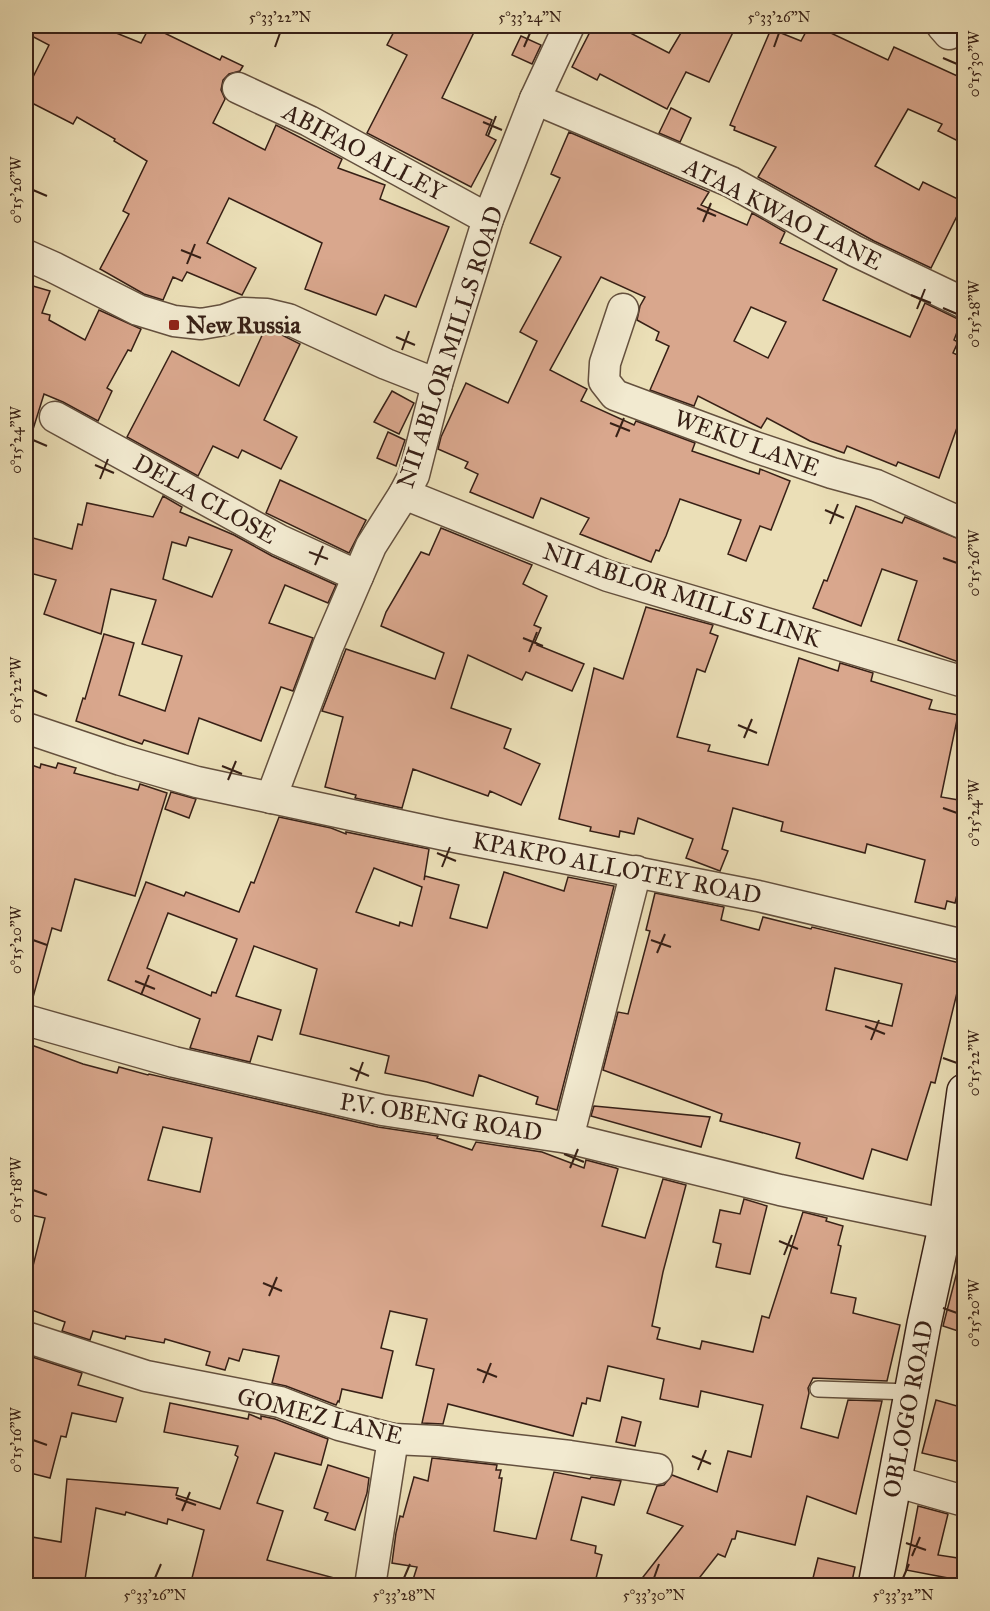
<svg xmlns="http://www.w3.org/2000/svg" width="990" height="1611" font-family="'IM FELL Great Primer',serif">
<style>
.building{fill:#d9a78d;stroke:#372016;stroke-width:1.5;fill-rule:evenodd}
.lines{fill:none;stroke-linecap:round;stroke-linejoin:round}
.service-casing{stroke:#64503e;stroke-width:18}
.minor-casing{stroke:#64503e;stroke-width:33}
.secondary-casing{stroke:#372016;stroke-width:36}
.service{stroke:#f2ead0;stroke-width:15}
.minor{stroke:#f2ead0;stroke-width:30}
.secondary{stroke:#f2ead0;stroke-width:33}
.ticks{fill:none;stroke:#372016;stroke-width:2}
.poi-dot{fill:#8f2418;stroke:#f2ead0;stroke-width:2}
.labels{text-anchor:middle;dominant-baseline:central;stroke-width:5;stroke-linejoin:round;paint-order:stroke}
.street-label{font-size:24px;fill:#372016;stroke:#f2ead0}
.poi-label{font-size:24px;font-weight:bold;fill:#372016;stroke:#f2ead0;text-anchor:start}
.neatline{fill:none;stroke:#372016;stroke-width:2}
.ticks-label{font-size:15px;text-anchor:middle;fill:#372016}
</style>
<rect width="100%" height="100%" fill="#ebdfb7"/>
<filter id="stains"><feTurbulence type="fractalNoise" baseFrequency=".00333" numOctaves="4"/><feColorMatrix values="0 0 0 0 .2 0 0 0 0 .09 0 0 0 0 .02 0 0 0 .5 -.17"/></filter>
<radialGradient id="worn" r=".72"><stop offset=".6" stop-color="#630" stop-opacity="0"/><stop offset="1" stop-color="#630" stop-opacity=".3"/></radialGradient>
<!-- building -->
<g class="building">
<polygon points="26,26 99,26 141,43 150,26 220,60 222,56 243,66 240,71 229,74 223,80 221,90 225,99 213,123 265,150 276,125 342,159 338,168 385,185 380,199 449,227 416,307 385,295 376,315 305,289 322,243 229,198 207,243 256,268 242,295 187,272 182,281 173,277 163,300 144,294 100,269 129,214 123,211 147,161 114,141 115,139 77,117 73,124 26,100 26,91 49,45 26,33"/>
<polygon points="397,26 477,26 442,98 492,120 486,135 496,140 471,187 367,133 407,55 387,45"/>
<polygon points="593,26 617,26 669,53 685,26 736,26 709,82 686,72 667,109 600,74 597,80 572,67"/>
<polygon points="809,26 816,26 888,60 894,47 964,79 964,144 938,131 942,124 908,109 875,166 919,190 923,182 964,202 931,268 874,241 758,177 776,147 734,130 735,127 730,125 771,29 801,41"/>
<polygon points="521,36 541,45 532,64 512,55"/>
<polygon points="671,108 691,118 680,142 659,133"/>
<path d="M569 132 709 192 701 205 747 225 752 213 785 232 780 243 837 269 823 300 910 337 925 303 958 319 957 321 961 322 954 340 958 342 953 353 964 358V408L939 478 898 462 896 466 847 446 844 453 810 441 767 418 761 428 698 396 694 406 650 390 669 346 656 340 659 332 637 320 640 306 645 297 601 277 550 370 587 389 581 401 634 425 636 421 695 443 692 451 759 474 760 469 790 481 771 530 760 526 746 561 728 554 741 520 680 499 666 536 659 551 656 550 651 562 580 534 589 518 541 498 533 518 470 492 478 474 465 468 468 462 438 449 441 437 466 383 508 403 537 341 520 332 561 257 530 243 560 178 551 174ZM751 307 786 322 768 358 734 341Z"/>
<polygon points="26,284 50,291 42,313 50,315 49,320 85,340 99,310 141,329 131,351 128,350 107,388 112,391 98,421 63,402 44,394 30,439 26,439"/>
<polygon points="264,331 282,335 300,344 264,420 297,437 281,469 242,450 238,458 213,446 198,476 127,437 172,351 239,386"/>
<polygon points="392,391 414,403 399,434 374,422"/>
<polygon points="388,432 405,440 396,466 377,458"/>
<polygon points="280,480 366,520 349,553 266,513"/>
<path d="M163 496 182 507 180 512 234 535 272 556 336 585 328 603 285 585 269 623 313 638 293 691 281 687 261 741 199 718 188 754 144 740 142 744 76 721 83 698 85 699 104 634 134 643 119 695 165 711 182 656 142 644 156 600 111 589 101 634 44 614 56 580 26 572V536L72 549 78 524 82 525 87 503 153 517ZM189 537 232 550 212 597 163 579 172 542 186 546Z"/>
<polygon points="856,506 902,523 905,517 964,541 964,664 898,640 917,581 882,569 861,626 813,608 824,580 827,581"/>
<polygon points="441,528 532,565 523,584 547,596 534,625 541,628 535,642 538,644 537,645 584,664 572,691 526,672 522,680 468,655 451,708 511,729 504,748 540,764 521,805 490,791 488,796 413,769 402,808 355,798 356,795 325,787 343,717 322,711 346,649 435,679 444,653 381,626 386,612 421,552 429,555"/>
<polygon points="646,607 713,625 710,633 718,636 705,672 697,669 677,737 710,745 708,751 768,765 799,658 838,671 840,663 873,673 871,681 932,700 929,709 958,715 941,797 964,801 964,866 955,903 947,901 945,909 915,902 925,860 867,844 865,853 781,831 783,822 733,808 722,849 728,851 720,871 686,858 693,839 638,818 634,834 620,831 619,837 590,831 591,827 559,819 594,668 623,679"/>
<polygon points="26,763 40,768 41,764 56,768 58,763 76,768 74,773 138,790 140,784 167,793 135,896 75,879 61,931 52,928 32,1001 26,1000"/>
<polygon points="171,792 196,799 189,818 165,809"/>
<path d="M279 817 331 828 346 834V832L429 849 424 880 425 876 459 885 450 918 487 928 504 872 564 891 568 877 614 886 557 1110 536 1104 538 1097 479 1075 473 1096 427 1082 385 1073 389 1056 300 1034 317 969 254 946 236 996 281 1010 272 1040 258 1036 250 1062 190 1048 200 1019 108 980 146 882 184 896 186 892 239 912 251 882 254 883ZM374 868 422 887 412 926 400 922 399 926 356 912ZM168 913 237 939 216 993 212 992 211 996 147 968Z"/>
<path d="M655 893 724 907 721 920 759 930 763 917 811 929 812 927 964 964 935 1083 931 1082 907 1160 872 1149 863 1179 796 1158 800 1143 720 1121 722 1114 603 1070 618 1012 628 1014 650 931 646 930ZM835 968 902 984 892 1026 826 1010Z"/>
<path d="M26 1043 83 1064 117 1073 119 1067 148 1075 149 1074 378 1127 438 1136 437 1138 472 1150 476 1142 542 1152 584 1168 586 1160 616 1168 618 1169 602 1226 645 1238 663 1179 686 1185 663 1272 652 1326 660 1328 657 1339 700 1349 702 1341 753 1352 762 1316 769 1318 803 1212 827 1218 826 1221 843 1226 838 1245 841 1246 831 1293 856 1298 853 1313 900 1325 887 1381 813 1378 808 1388 809 1393 801 1428 838 1438 848 1400 882 1401 856 1514 807 1496 795 1545 737 1531 735 1539H732L725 1557 718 1554 693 1586H636L683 1526 647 1513 657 1486 664 1485 672 1475 717 1492 728 1451 751 1457 763 1405 701 1391 698 1407 660 1399 664 1379 608 1366 600 1401 587 1398 586 1404 582 1403 573 1436 448 1404 443 1424 422 1423 434 1369 416 1365 427 1319 390 1311 381 1348 393 1351 382 1398 342 1389 339 1402 338 1401 336 1405 286 1386 272 1383 279 1356 243 1349 239 1361 229 1358 225 1370 206 1365 210 1352 165 1339 164 1343 126 1336 125 1339 93 1331 90 1340 62 1331 65 1322 26 1308V1263L33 1266 45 1218 26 1214ZM163 1127 212 1138 200 1192 148 1180Z"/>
<polygon points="594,1106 710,1117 701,1147 591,1116"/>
<polygon points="744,1199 767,1206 750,1274 716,1267 721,1244 713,1242 720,1210 740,1214"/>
<polygon points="959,1264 964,1265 964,1333 943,1326"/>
<polygon points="26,1355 82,1373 78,1385 123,1398 116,1422 72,1413 66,1437 61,1436 50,1478 26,1472"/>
<polygon points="936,1400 964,1408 964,1463 922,1453"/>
<polygon points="170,1403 248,1419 249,1414 261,1419 261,1416 275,1419 328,1439 321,1465 275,1453 257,1503 283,1511 267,1560 338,1579 337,1586 190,1586 204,1530 168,1519 167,1524 126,1512 125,1515 96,1508 84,1586 26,1586 26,1536 61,1542 67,1479 178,1488 176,1495 220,1509 238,1457 235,1455 238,1446 164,1432"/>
<polygon points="622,1417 641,1422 635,1446 616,1442"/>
<polygon points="432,1458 497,1465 496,1470 501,1470 499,1478 502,1478 494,1531 536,1539 554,1472 590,1479 591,1477 621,1481 614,1505 582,1497 571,1540 596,1546 595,1553 602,1555 594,1586 411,1586 417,1567 392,1563 396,1533 400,1516 403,1517 414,1477 428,1481"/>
<polygon points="328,1465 369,1478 367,1493 355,1530 325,1520 328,1513 314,1508"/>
<polygon points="918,1506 948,1514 938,1555 964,1559 964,1581 906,1570"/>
<polygon points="818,1558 855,1567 851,1586 811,1586"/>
</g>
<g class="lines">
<!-- service casing -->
<g class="service-casing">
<polyline id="service" points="818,1389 911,1392"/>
</g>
<!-- minor casing -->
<g class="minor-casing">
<g id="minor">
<polyline points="942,26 949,34"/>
<polyline points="238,88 309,121 488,219"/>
<polyline points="535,99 731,182 855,251 964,303"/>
<polyline points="26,255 53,267 138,310 174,321 201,324 224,320 243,313 267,314 288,319 386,364 437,384"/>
<polyline points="623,309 605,363 604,381 615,395 752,446 832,473 876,485 964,524"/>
<polyline points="55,417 279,540 358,576"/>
<polyline points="404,494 608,576 964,682"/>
<polyline points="26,728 121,760 197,782 445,835 758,896 964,945"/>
<polyline points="271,798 328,646 371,546 404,494 414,475 437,384 488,219 535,99 569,26"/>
<polyline points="26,1020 174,1062 382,1110 568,1138 780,1190 964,1228"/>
<polyline points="568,1138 636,871"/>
<polyline points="26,1337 146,1376 280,1402 339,1425 393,1439 437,1441 570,1456 657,1469"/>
<polyline points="894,1481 964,1501"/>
<polyline points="370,1586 393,1439"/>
</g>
</g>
<!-- secondary casing -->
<g class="secondary-casing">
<polyline id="secondary" points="875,1586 924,1324 946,1223 964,1091"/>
</g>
<!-- service -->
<use href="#service" class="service"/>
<!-- minor -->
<use href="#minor" class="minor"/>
<!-- secondary -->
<use href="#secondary" class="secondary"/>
</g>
<!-- ticks -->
<path class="ticks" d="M275 47 280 33M524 47 530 33M774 47 779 33M943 58 957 64M483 122 502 130M488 136 496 116M33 190 47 196M697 208 716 216M703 222 711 203M181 250 201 258M187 264 195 244M911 295 931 303M943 308 957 314M917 309 925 289M396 337 415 345M402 350 409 331M610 423 630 431M616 437 624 418M33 440 47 446M95 465 114 473M100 479 108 459M825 510 844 518M830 524 838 504M309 552 328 559M943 558 957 563M315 565 323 546M523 638 543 646M529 652 537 632M33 690 47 696M738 725 757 733M744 738 752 719M222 766 242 774M228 780 236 761M943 808 957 813M437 853 456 861M442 867 450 847M33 940 47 945M651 940 671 947M657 953 665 934M135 981 155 989M141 995 149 975M865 1026 885 1034M871 1040 879 1020M943 1058 957 1063M350 1068 369 1076M356 1081 363 1062M564 1154 584 1162M570 1168 578 1149M33 1190 47 1195M779 1241 798 1249M784 1255 792 1235M263 1283 282 1291M269 1296 277 1277M943 1308 957 1313M477 1369 497 1377M483 1383 491 1363M33 1440 47 1445M692 1456 711 1464M698 1470 706 1450M176 1498 196 1505M182 1511 190 1492M906 1543 926 1550M912 1556 920 1537M155 1578 161 1564M404 1578 410 1564M654 1578 659 1564M903 1578 909 1564"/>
<!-- markers -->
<rect class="poi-dot" x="168" y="319" width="12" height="12" rx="3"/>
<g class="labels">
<!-- street labels -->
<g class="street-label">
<text transform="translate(364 152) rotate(28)">ABIFAO ALLEY</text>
<text transform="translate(783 214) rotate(27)">ATAA KWAO LANE</text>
<text transform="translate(450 347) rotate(-72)">NII ABLOR MILLS ROAD</text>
<text transform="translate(747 443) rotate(20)">WEKU LANE</text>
<text transform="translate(205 499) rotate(29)">DELA CLOSE</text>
<text transform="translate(682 595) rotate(18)">NII ABLOR MILLS LINK</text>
<text transform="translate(617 868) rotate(11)">KPAKPO ALLOTEY ROAD</text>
<text transform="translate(441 1117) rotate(9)">P.V. OBENG ROAD</text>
<text transform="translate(908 1409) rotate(-79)">OBLOGO ROAD</text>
<text transform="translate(320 1416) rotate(14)">GOMEZ LANE</text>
</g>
<!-- poi labels -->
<g class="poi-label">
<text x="186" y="325">New Russia</text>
</g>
</g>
<!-- margin -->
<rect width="990" height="1611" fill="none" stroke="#ebdfb7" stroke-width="66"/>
<rect x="33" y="33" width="924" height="1545" class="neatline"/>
<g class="ticks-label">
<text x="280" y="22">5°33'22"N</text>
<text x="530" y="22">5°33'24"N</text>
<text x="779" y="22">5°33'26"N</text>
<text transform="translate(974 64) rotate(-90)" y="5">0°15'30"W</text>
<text transform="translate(16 190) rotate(-90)" y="5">0°15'26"W</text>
<text transform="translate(974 314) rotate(-90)" y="5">0°15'28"W</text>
<text transform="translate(16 440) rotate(-90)" y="5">0°15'24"W</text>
<text transform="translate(974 563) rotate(-90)" y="5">0°15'26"W</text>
<text transform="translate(16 690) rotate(-90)" y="5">0°15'22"W</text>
<text transform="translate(974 813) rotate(-90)" y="5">0°15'24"W</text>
<text transform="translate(16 940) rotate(-90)" y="5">0°15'20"W</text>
<text transform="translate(974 1063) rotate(-90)" y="5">0°15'22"W</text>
<text transform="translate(16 1190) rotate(-90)" y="5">0°15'18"W</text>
<text transform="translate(974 1313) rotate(-90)" y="5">0°15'20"W</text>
<text transform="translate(16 1440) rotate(-90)" y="5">0°15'16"W</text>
<text x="155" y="1600">5°33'26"N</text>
<text x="404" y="1600">5°33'28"N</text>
<text x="654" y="1600">5°33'30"N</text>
<text x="903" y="1600">5°33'32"N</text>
</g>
<rect width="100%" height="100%" filter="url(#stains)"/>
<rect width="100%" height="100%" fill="url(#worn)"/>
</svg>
